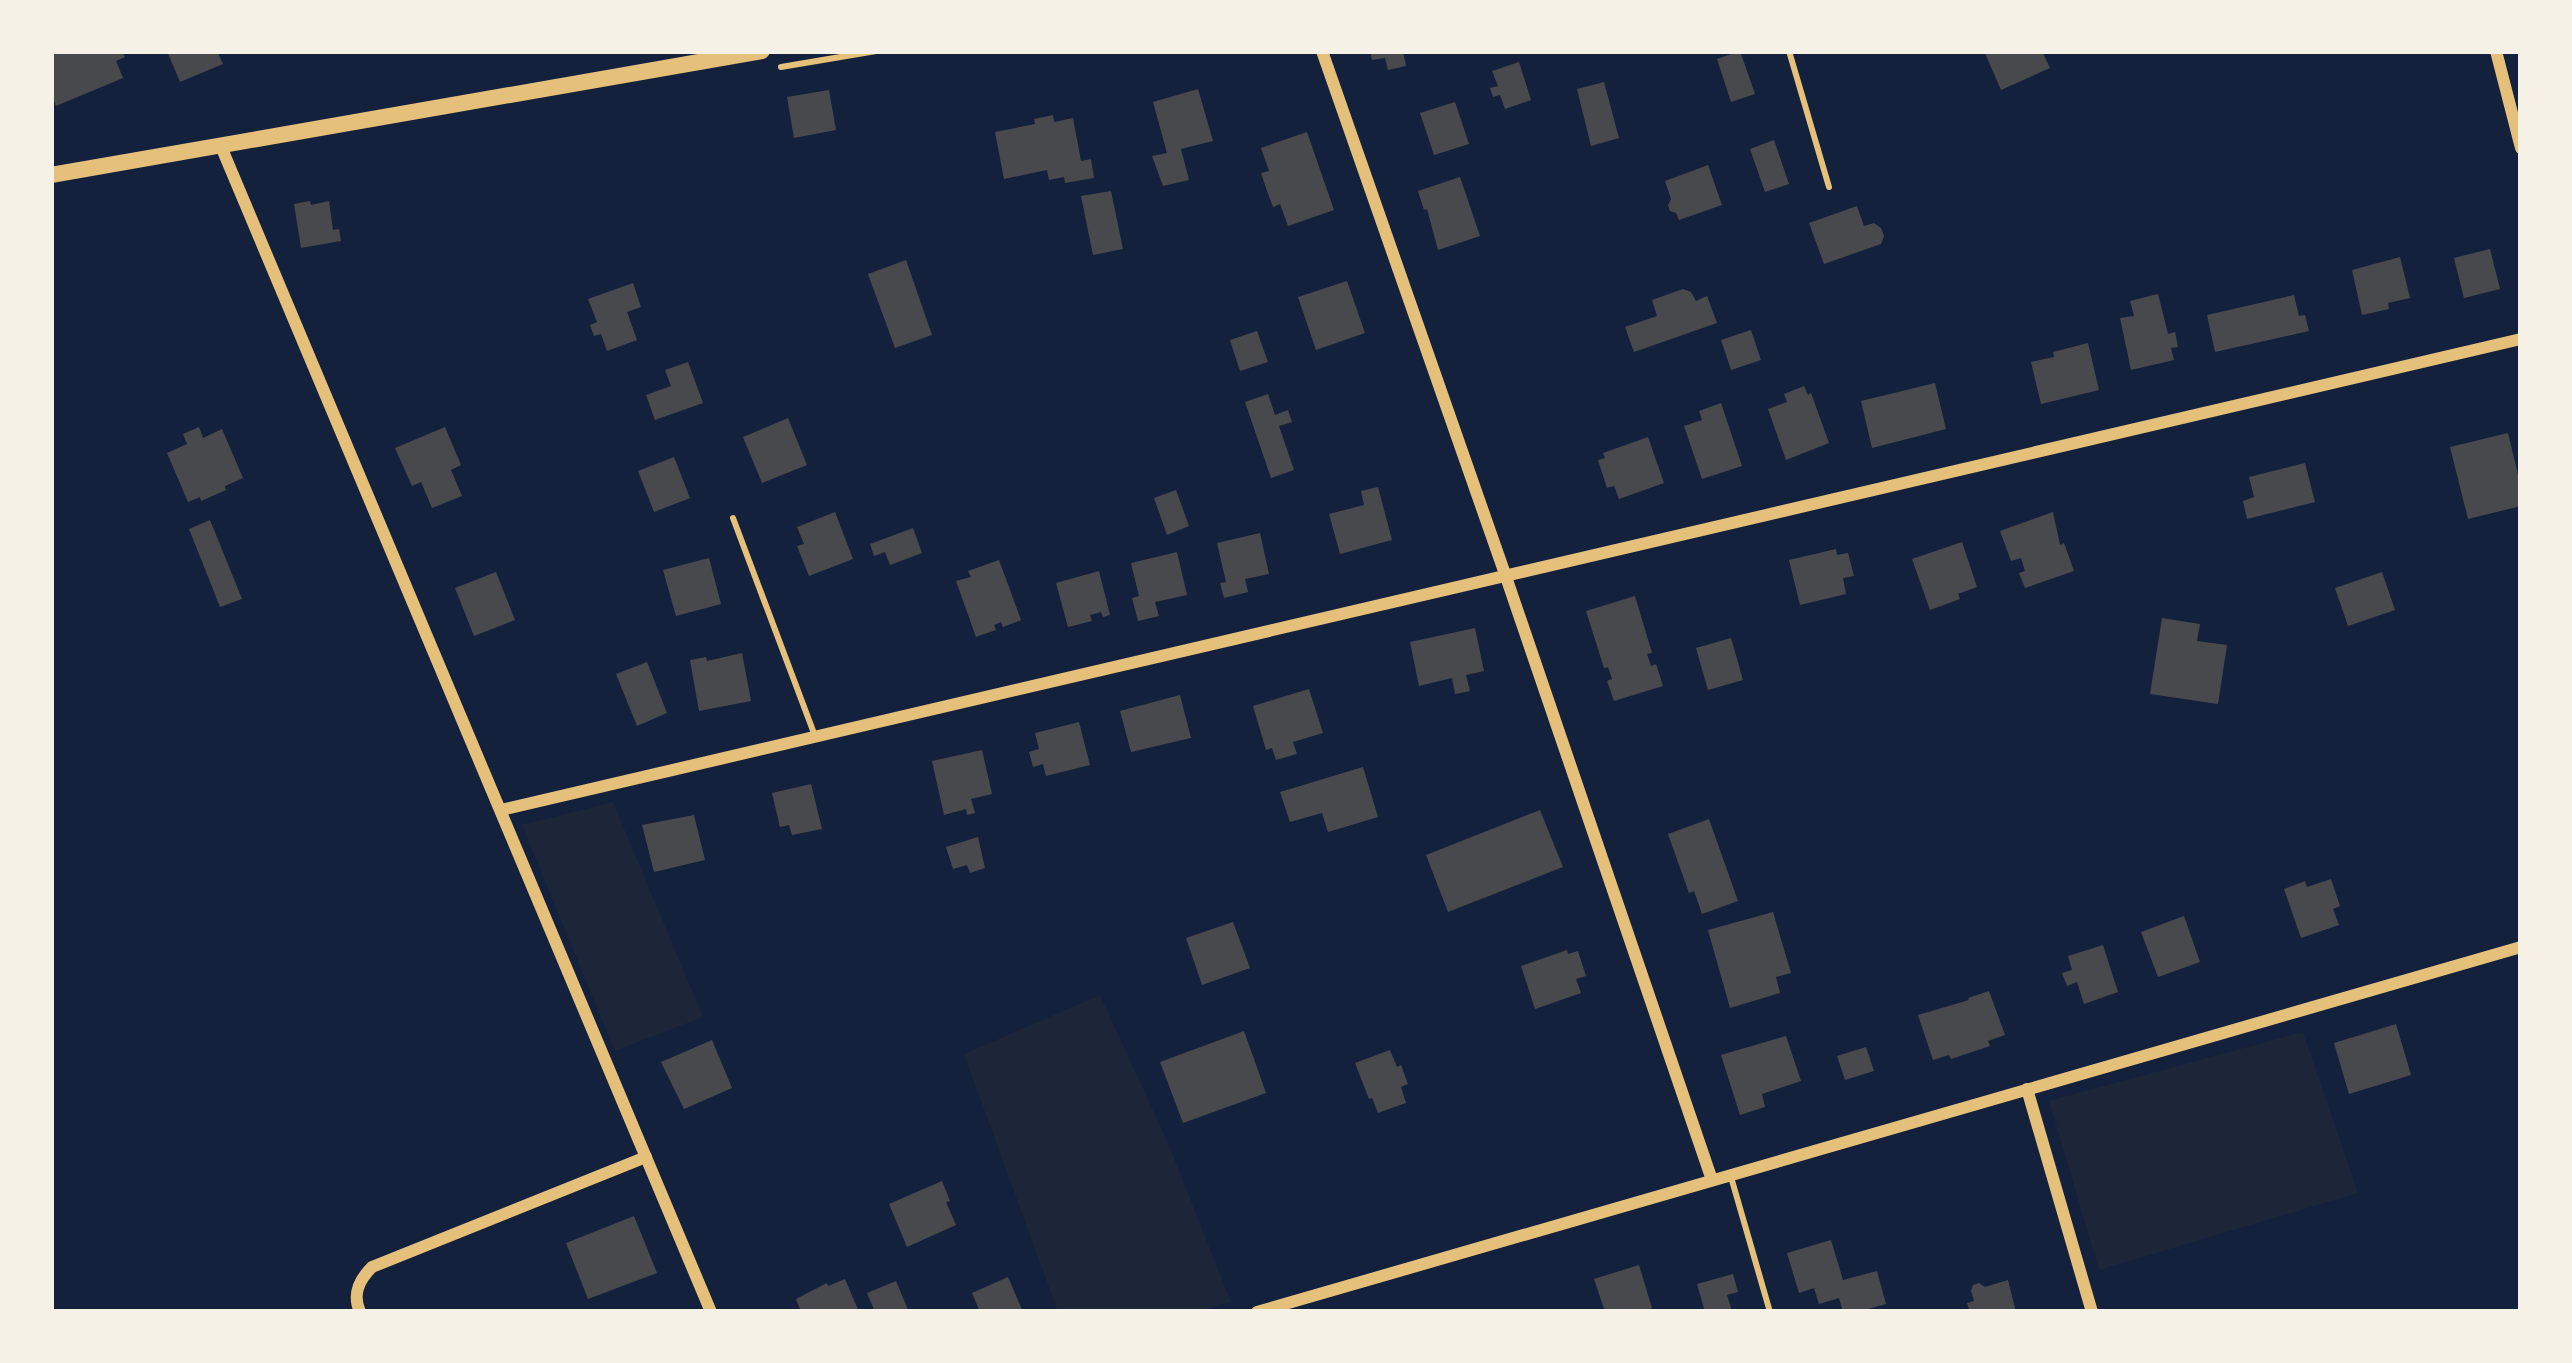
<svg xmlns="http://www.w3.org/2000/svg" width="2572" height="1363" font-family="'Titillium Web',sans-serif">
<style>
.green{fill:#1d2539}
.building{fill:#48494c}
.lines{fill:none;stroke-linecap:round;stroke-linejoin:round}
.path{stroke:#e5c07b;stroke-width:6}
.service{stroke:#e5c07b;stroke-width:6}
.minor{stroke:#e5c07b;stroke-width:12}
.tertiary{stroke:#e5c07b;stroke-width:16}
</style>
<rect width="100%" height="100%" fill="#14213d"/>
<!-- green -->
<g class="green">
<polygon points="613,802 703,1017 615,1051 522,825"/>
<polygon points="1100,995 1168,1143 1231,1302 1197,1312 1058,1312 964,1054"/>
<polygon points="2303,1032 2358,1193 2099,1270 2049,1101"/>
</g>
<!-- building -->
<g class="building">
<polygon points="58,51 122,51 125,57 116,61 123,78 56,106 51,93 51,54"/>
<polygon points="167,51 217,51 223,64 180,82"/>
<polygon points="1370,51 1403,51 1406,66 1388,70 1385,58 1372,60"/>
<polygon points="1740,51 1755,94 1731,102 1717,59"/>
<polygon points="1984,51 2042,51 2050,68 2001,90"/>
<polygon points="1519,62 1531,100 1505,109 1500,95 1493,97 1490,88 1498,86 1492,71"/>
<polygon points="1604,82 1619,138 1591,146 1577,89"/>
<polygon points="1198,89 1213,141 1181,149 1189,180 1163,186 1152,156 1167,153 1153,102"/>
<polygon points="829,90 836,130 794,138 787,97"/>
<polygon points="1455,102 1469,144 1434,155 1420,113"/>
<polygon points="1053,115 1054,122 1073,118 1081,161 1091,159 1094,178 1065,183 1064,177 1049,180 1047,170 1004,179 995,132 1035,124 1034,119"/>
<polygon points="1307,132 1334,210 1288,226 1280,204 1273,207 1267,191 1261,173 1269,171 1261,148"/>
<polygon points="1774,140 1789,184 1765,192 1750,149"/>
<polygon points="1708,165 1722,205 1679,220 1676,213 1670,211 1668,205 1671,199 1665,181"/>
<polygon points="1460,177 1480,236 1438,250 1427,209 1424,210 1418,191"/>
<polygon points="1111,191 1123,249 1093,255 1081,196"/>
<polygon points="310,201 311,205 329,201 333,230 339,229 341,241 301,248 294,204"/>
<polygon points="1857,206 1864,226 1874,223 1881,228 1884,236 1881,244 1824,264 1809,223"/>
<polygon points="2490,249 2500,289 2464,298 2454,258"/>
<polygon points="2400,257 2410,298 2388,303 2389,309 2362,315 2352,270"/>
<polygon points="906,260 932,335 895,348 868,274"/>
<polygon points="1347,281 1365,333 1316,350 1298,297"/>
<polygon points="633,283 641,307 627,312 637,340 607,351 601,334 594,336 590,325 597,322 588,299"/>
<polygon points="1683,289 1691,292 1696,301 1707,296 1717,323 1634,352 1625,327 1657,316 1652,300"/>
<polygon points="2158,294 2168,334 2175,332 2178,347 2171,348 2174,360 2131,370 2120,318 2134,316 2130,301"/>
<polygon points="2294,295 2299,316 2305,315 2309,331 2215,352 2207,315"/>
<polygon points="1751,330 1761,360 1731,370 1721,340"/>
<polygon points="1257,331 1268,362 1240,371 1230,340"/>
<polygon points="2088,343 2099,390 2041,404 2031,362 2054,357 2053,352"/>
<polygon points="688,362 703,403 655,420 646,395 671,386 665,370"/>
<polygon points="1935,383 1946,429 1872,448 1861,401"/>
<polygon points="1804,386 1808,395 1811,393 1829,443 1786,460 1768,409 1787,402 1784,394"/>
<polygon points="1268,394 1275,415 1288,410 1292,422 1279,426 1294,470 1271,478 1245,402"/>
<polygon points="1721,403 1742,466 1702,479 1684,426 1702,420 1699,411"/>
<polygon points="788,418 807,465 762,483 743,437"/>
<polygon points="199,427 203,438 222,429 243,478 225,486 226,490 201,501 200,497 188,502 167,453 187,444 183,434"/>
<polygon points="445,427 461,465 451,470 462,496 432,508 421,482 412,486 395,448"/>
<polygon points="2508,433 2521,487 2521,506 2468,519 2450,447"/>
<polygon points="1648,437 1664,483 1619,499 1614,486 1607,488 1598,460 1605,458 1603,453"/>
<polygon points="674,457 690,498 654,512 638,471"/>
<polygon points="2305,463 2315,502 2247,519 2243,501 2254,497 2249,477"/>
<polygon points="1378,487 1392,540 1340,554 1329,514 1364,505 1361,491"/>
<polygon points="1176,490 1189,526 1167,535 1154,498"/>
<polygon points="835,512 853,559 809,576 797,546 804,544 797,527"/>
<polygon points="2053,512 2060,545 2064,543 2074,571 2025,588 2019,573 2025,571 2021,558 2011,561 2000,531"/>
<polygon points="210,520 242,599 220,607 189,529"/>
<polygon points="913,528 922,553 890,565 885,552 874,556 870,544"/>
<polygon points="1260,533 1269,574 1245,579 1248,592 1224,598 1220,583 1226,582 1217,543"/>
<polygon points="1962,542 1977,587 1958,594 1960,599 1930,610 1912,559"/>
<polygon points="1836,549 1837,555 1848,553 1854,576 1843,578 1846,594 1800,605 1789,560"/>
<polygon points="1177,552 1187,595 1155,602 1159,616 1138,621 1132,598 1139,596 1131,563"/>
<polygon points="709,558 721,604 676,616 663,570"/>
<polygon points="999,560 1021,620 1003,627 1001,622 994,625 996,630 976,637 956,581 971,577 968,571"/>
<polygon points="1099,571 1110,615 1103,617 1101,612 1090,615 1092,621 1068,627 1056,583"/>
<polygon points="496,572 515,620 474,636 455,588"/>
<polygon points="2382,572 2395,610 2348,626 2335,588"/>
<polygon points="1635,596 1652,653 1647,654 1651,666 1656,664 1663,686 1614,701 1607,681 1612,679 1608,667 1604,668 1586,611"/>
<polygon points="2162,618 2200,624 2197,641 2227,645 2218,704 2150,694"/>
<polygon points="1475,628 1484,671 1466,675 1470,691 1455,694 1452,678 1419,686 1410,642"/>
<polygon points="1731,638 1743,680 1708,690 1696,648"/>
<polygon points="742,653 751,701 699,711 690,660 706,657 707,661"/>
<polygon points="647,662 667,713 637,726 616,674"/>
<polygon points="1309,689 1323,733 1293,742 1297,754 1276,760 1272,748 1266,750 1253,706"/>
<polygon points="1180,695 1191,738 1131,752 1120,711"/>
<polygon points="1079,722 1090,765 1046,776 1043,764 1033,767 1029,752 1039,749 1035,733"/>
<polygon points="982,750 992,794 971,799 975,813 967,815 966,809 944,815 932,761"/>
<polygon points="1363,767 1378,817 1328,832 1322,813 1290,822 1280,792"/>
<polygon points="811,784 822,829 792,835 789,825 780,827 772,793"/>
<polygon points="1540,810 1563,867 1448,912 1426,855"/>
<polygon points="694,815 705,860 654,872 642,825"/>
<polygon points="1709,819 1738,901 1702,914 1694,891 1689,893 1668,834"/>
<polygon points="978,837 985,868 970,873 967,865 953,869 946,847"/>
<polygon points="2331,879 2340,906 2333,909 2339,925 2301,938 2284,889 2305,881 2307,887"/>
<polygon points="1773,912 1791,973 1776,977 1780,993 1730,1008 1708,930"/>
<polygon points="2184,916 2200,962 2158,977 2141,932"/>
<polygon points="1233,922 1250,968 1202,985 1186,938"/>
<polygon points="2103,945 2118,992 2084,1004 2077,982 2067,986 2062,973 2072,970 2068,956"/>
<polygon points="1567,950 1568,954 1578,951 1586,976 1576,979 1581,993 1535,1009 1521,966"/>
<polygon points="1989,991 2005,1035 1988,1041 1990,1046 1951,1059 1949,1055 1933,1060 1918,1015 1969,1000 1968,998"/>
<polygon points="2396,1024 2411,1075 2349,1094 2334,1043"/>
<polygon points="1244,1031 1266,1093 1183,1123 1160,1062"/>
<polygon points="1786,1036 1801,1081 1762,1094 1765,1107 1740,1115 1721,1055"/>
<polygon points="712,1040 732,1088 684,1109 661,1062"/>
<polygon points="1866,1047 1874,1071 1845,1080 1837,1056"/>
<polygon points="1390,1050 1397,1067 1401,1065 1408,1084 1401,1087 1406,1103 1378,1113 1372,1098 1369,1099 1355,1063"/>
<polygon points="942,1181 950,1201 946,1202 956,1225 907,1247 889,1204"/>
<polygon points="634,1216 657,1273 588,1299 566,1243"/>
<polygon points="1831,1240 1843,1280 1877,1271 1886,1304 1861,1311 1861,1309 1843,1312 1839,1298 1819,1304 1814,1288 1799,1293 1787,1253"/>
<polygon points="1639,1265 1652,1308 1644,1312 1605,1312 1594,1279"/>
<polygon points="1733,1274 1738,1292 1727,1295 1732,1311 1705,1312 1697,1284"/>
<polygon points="1008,1277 1023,1312 980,1312 972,1293"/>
<polygon points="845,1279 859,1312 801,1312 796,1299 827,1283 828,1286"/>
<polygon points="2008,1280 2016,1312 1970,1312 1967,1303 1974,1301 1971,1291 1973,1285 1979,1283 1985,1287"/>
<polygon points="896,1281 909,1312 875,1312 867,1293"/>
</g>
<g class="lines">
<!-- path -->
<polyline class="path" points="781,67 876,51"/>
<!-- service -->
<g class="service">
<polyline points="1789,51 1829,187"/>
<polyline points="733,518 815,736"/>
<polyline points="1731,1177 1770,1312"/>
</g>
<!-- minor -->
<g class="minor">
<polyline points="1322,51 1505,574 1712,1180"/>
<polyline points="2496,51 2521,148"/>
<polyline points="220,144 711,1312"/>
<polyline points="501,810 2521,339"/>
<polyline points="2027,1089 2092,1312"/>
<path d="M360 1312C352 1294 359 1280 372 1267L646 1157"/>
<polyline points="1257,1312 2521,947"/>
</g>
<!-- tertiary -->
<polyline class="tertiary" points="51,175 762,51"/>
</g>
<!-- border -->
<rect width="2572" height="1363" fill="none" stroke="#f6f1e7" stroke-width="108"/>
</svg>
